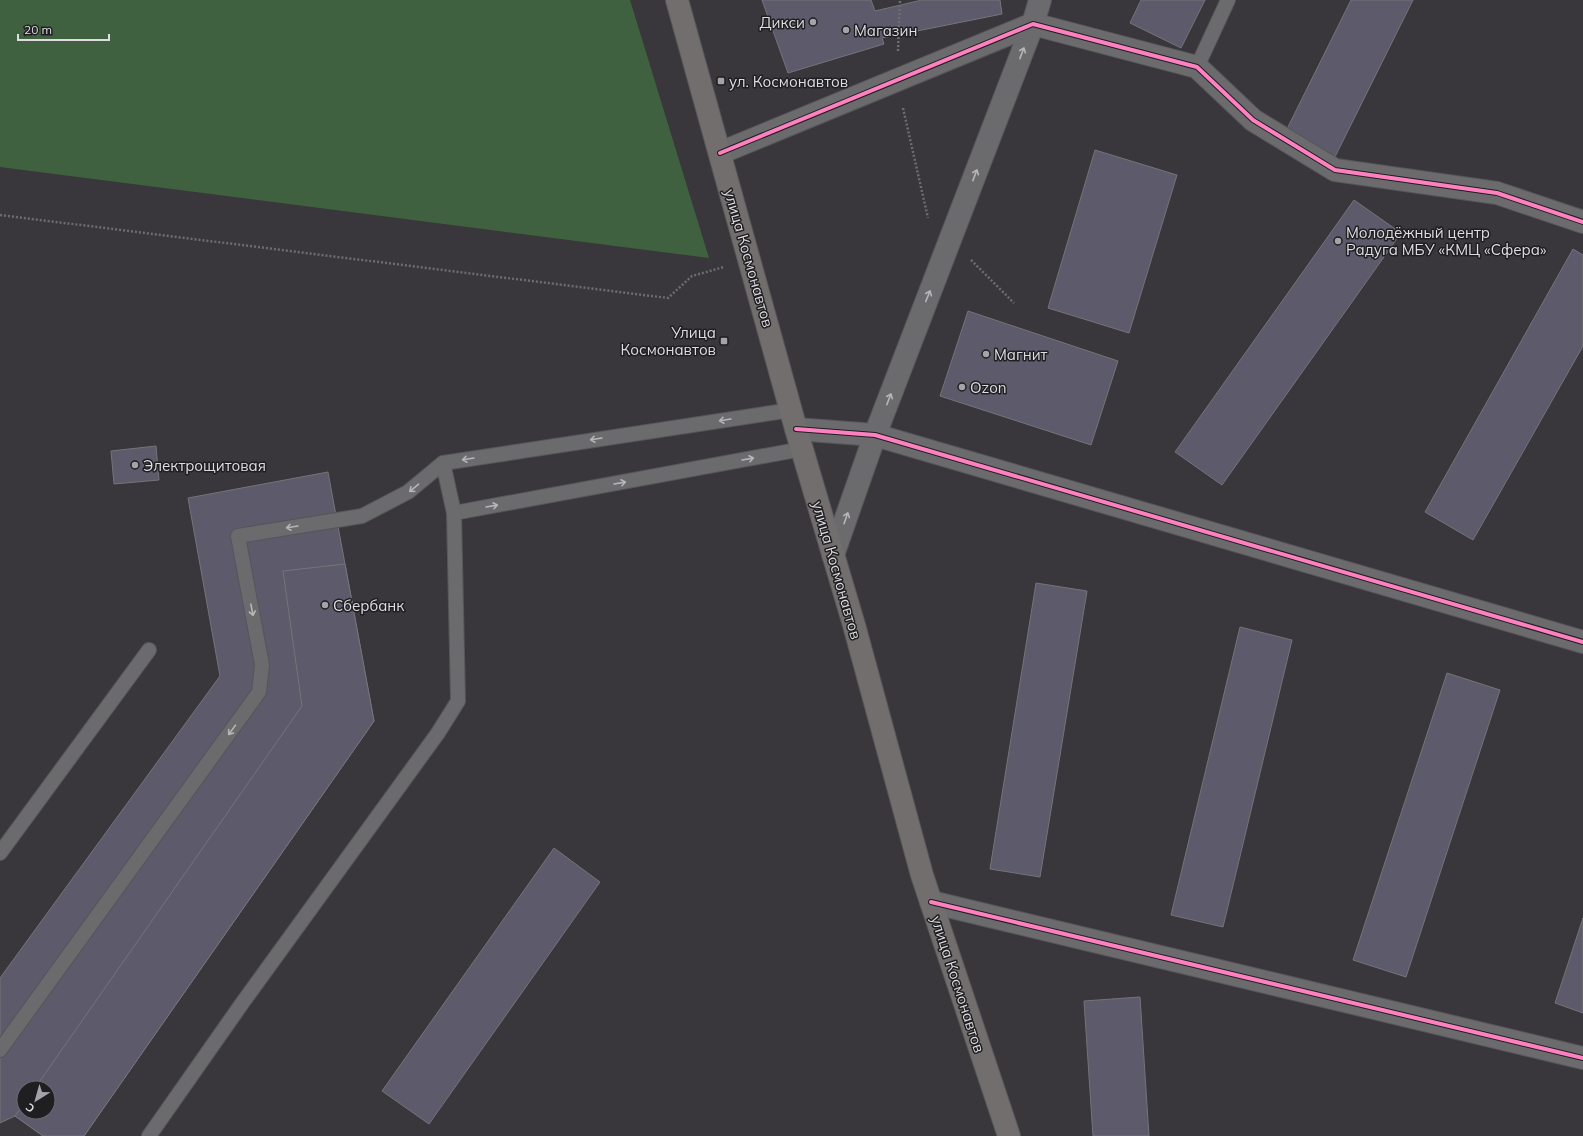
<svg xmlns="http://www.w3.org/2000/svg" width="1583" height="1136" font-family="Mulish,sans-serif">
<style>
.green{fill:#406140}
.building{fill:#5d5a6b;stroke:#757478;fill-rule:evenodd}
.lines{fill:none;stroke-linecap:round;stroke-linejoin:round}
.lane-casing{stroke:#565558;stroke-width:16}
.street-casing{stroke:#565558;stroke-width:24}
.secondary-casing{stroke:#565558;stroke-width:24}
.path{stroke:#6d6c6f;stroke-width:2.5;stroke-dasharray:2 2;stroke-linecap:butt}
.lane{stroke:#6b6a6c;stroke-width:14}
.street{stroke:#6b6a6c;stroke-width:22}
.secondary{stroke:#716e6d;stroke-width:22}
.cycleway-casing{stroke:#1f1e21;stroke-width:6}
.cycleway{stroke:#ff80c0;stroke-width:4}
.oneway{stroke:#b6b5b8}
.poi-dot{fill:#a5a3a7;stroke:#1f1e21;stroke-width:1.5}
.labels{text-anchor:middle;dominant-baseline:central;stroke-width:3;stroke-linejoin:round;paint-order:stroke}
.poi-label{font-size:15px;fill:#dfdde1;stroke:#1f1e21;text-anchor:start}
.street-label{font-size:15px;fill:#dfdde1;stroke:#1f1e21}
</style>
<rect width="100%" height="100%" fill="#39373c"/>
<!-- green -->
<polygon class="green" points="0,0 630,0 709,258 0,167"/>
<!-- building -->
<g class="building">
<polygon points="762,0 871,0 875,11 922,0 1000,0 1002,14 882,38 884,44 788,73"/>
<polygon points="1141,0 1205,0 1181,48 1130,23"/>
<polygon points="1351,0 1413,0 1328,171 1278,147"/>
<polygon points="1095,150 1177,175 1129,333 1048,308"/>
<polygon points="1354,200 1401,233 1222,485 1175,452"/>
<polygon points="1573,249 1583,255 1583,346 1473,540 1425,512"/>
<polygon points="968,311 1118,361 1091,445 940,396"/>
<polygon points="156,446 159,480 114,484 111,451"/>
<path d="M328 472 374 721 84 1136H43L15 1116 0 1123V978L220 676 188 498ZM24 1088H48V1112H24Z"/>
<polygon points="345,564 374,721 84,1136 43,1136 15,1116 24,1104 24,1112 48,1112 48,1088 35,1088 302,706 283,571"/>
<polygon points="1036,583 1087,591 1040,877 990,869"/>
<polygon points="1240,627 1292,640 1223,927 1171,915"/>
<polygon points="1447,673 1500,690 1406,977 1353,960"/>
<polygon points="554,848 600,882 429,1124 382,1091"/>
<polygon points="1583,918 1583,1013 1555,1003"/>
<polygon points="1140,997 1149,1136 1093,1136 1084,1001"/>
</g>
<g class="lines">
<!-- lane casing -->
<g class="lane-casing">
<g id="lane">
<polyline points="1197,67 1228,0"/>
<polyline points="454,513 802,449"/>
<polyline points="0,853 149,650"/>
<polyline points="0,1050 259,692 262,665 238,536 362,516 408,492 443,463 791,410"/>
<polyline points="149,1136 243,1002 438,733 458,701 454,513 443,463"/>
</g>
</g>
<!-- street casing -->
<g class="street-casing">
<g id="street">
<polyline points="720,153 1033,24 1197,67 1253,120 1335,170 1497,193 1583,222"/>
<polyline points="796,429 875,435 1583,642"/>
<polyline points="833,555 875,435 1033,24 1040,0"/>
<polyline points="931,902 1583,1058"/>
</g>
</g>
<!-- secondary casing -->
<g class="secondary-casing">
<polyline id="secondary" points="677,0 796,429 854,625 922,875 1009,1136"/>
</g>
<!-- path -->
<g class="path">
<polyline points="898,51 900,0"/>
<polyline points="903,108 928,218"/>
<polyline points="0,215 668,298 692,276 724,267"/>
<polyline points="971,260 1014,303"/>
</g>
<!-- lane -->
<use href="#lane" class="lane"/>
<!-- street -->
<use href="#street" class="street"/>
<!-- secondary -->
<use href="#secondary" class="secondary"/>
<!-- cycleway casing -->
<g class="cycleway-casing">
<g id="cycleway">
<polyline points="720,153 1033,24 1197,67 1253,120 1335,170 1497,193 1583,222"/>
<polyline points="796,429 875,435 1583,642"/>
<polyline points="931,902 1583,1058"/>
</g>
</g>
<!-- cycleway -->
<use href="#cycleway" class="cycleway"/>
</g>
<!-- one-way arrows -->
<defs><path id="oneway-shaft" d="M-6 0H5M1.5-3L5.5 0L1.5 3" fill="none" stroke-width="1.6" stroke-linecap="round" stroke-linejoin="round"/></defs>
<g class="oneway">
<use href="#oneway-shaft" transform="translate(1022 53) rotate(-69)"/>
<use href="#oneway-shaft" transform="translate(975 175) rotate(-69)"/>
<use href="#oneway-shaft" transform="translate(928 296) rotate(-68)"/>
<use href="#oneway-shaft" transform="translate(889 399) rotate(-69)"/>
<use href="#oneway-shaft" transform="translate(725 420) rotate(171)"/>
<use href="#oneway-shaft" transform="translate(596 439) rotate(171)"/>
<use href="#oneway-shaft" transform="translate(468 459) rotate(171)"/>
<use href="#oneway-shaft" transform="translate(748 459) rotate(-10)"/>
<use href="#oneway-shaft" transform="translate(620 483) rotate(-10)"/>
<use href="#oneway-shaft" transform="translate(414 488) rotate(140)"/>
<use href="#oneway-shaft" transform="translate(492 506) rotate(-10)"/>
<use href="#oneway-shaft" transform="translate(846 518) rotate(-71)"/>
<use href="#oneway-shaft" transform="translate(292 527) rotate(171)"/>
<use href="#oneway-shaft" transform="translate(252 610) rotate(79)"/>
<use href="#oneway-shaft" transform="translate(232 730) rotate(126)"/>
</g>
<!-- markers -->
<g class="poi-dot">
<circle cx="813" cy="22" r="4"/>
<circle cx="846" cy="30" r="4"/>
<rect x="717" y="77" width="8" height="8" rx="2"/>
<circle cx="1338" cy="241" r="4"/>
<rect x="720" y="337" width="8" height="8" rx="2"/>
<circle cx="986" cy="354" r="4"/>
<circle cx="962" cy="387" r="4"/>
<circle cx="135" cy="465" r="4"/>
<circle cx="325" cy="605" r="4"/>
</g>
<g class="labels">
<!-- poi labels -->
<g class="poi-label">
<text x="805" y="22" text-anchor="end">Дикси</text>
<text x="854" y="30">Магазин</text>
<text x="729" y="81">ул. Космонавтов</text>
<text x="1346" y="232">Молодёжный центр<tspan x="1346" dy="17">Радуга МБУ «КМЦ «Сфера»</tspan></text>
<text x="716" y="332" text-anchor="end">Улица<tspan x="716" dy="17">Космонавтов</tspan></text>
<text x="994" y="354">Магнит</text>
<text x="970" y="387">Ozon</text>
<text x="143" y="465">Электрощитовая</text>
<text x="333" y="605">Сбербанк</text>
</g>
<!-- street labels -->
<g class="street-label">
<text transform="translate(749 258) rotate(74)">улица Космонавтов</text>
<text transform="translate(837 570) rotate(74)">улица Космонавтов</text>
<text transform="translate(958 984) rotate(72)">улица Космонавтов</text>
</g>
</g>
<!-- north arrow -->
<g transform="translate(36 1100) rotate(217)"><circle r="19" fill="#1f1e21" stroke="#6c6a6e"/>
<path d="M0-3L7 15L0 10L-7 15Z" fill="#a5a3a7"/>
<text y="-6" font-size="11" font-weight="bold" text-anchor="middle" fill="#dfdde1">С</text>
</g>
<!-- scale -->
<path d="M18 34v6h91v-6" fill="none" stroke="#dfdde1" stroke-width="2"/>
<text x="24" y="34" font-size="12" fill="#dfdde1" stroke="#1f1e21" stroke-width="3" paint-order="stroke">20 m</text>
</svg>
